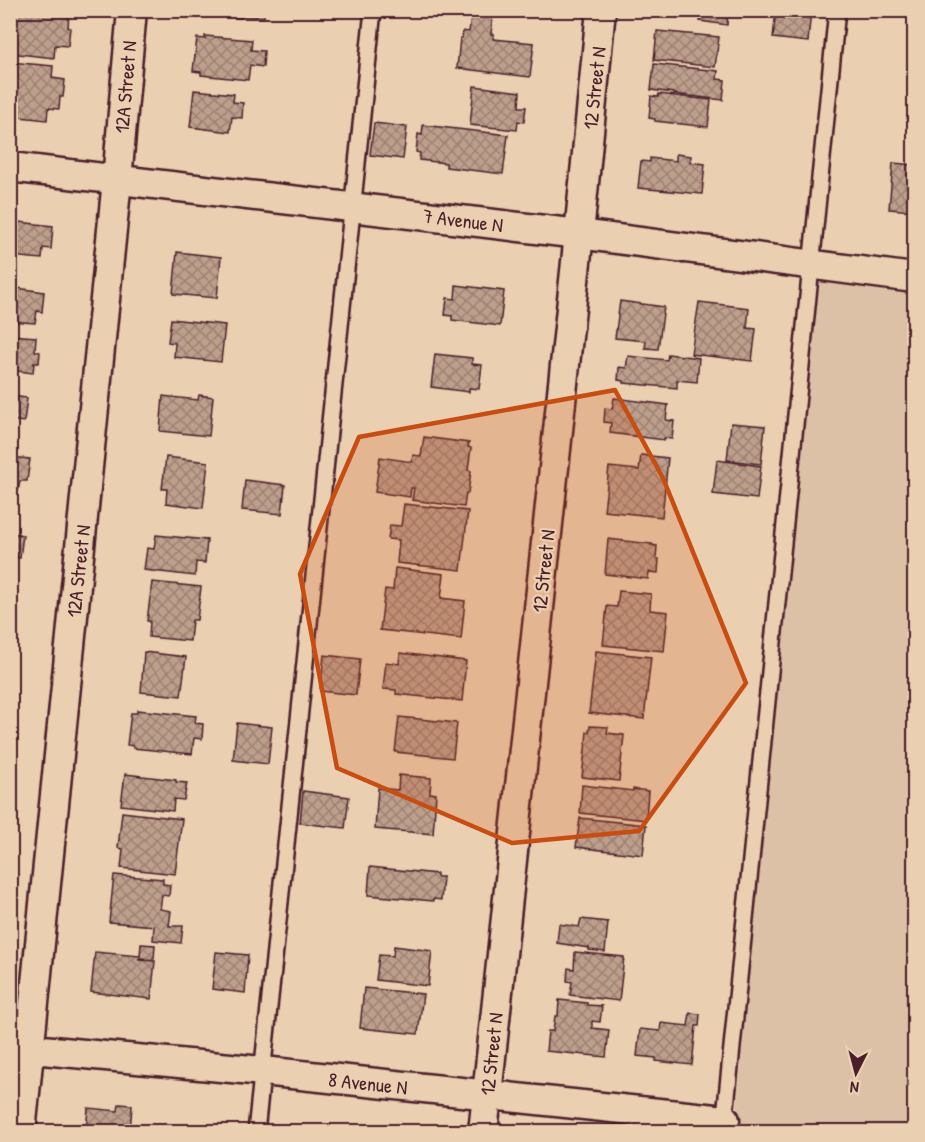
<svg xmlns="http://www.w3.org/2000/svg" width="925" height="1142" font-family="'Patrick Hand',sans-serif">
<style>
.built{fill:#dcc1a6}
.building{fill:url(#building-cross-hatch);stroke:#4a1f2b;stroke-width:1.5}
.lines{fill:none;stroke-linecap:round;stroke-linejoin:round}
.lane-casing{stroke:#4a1f2b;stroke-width:20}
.street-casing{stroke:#4a1f2b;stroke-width:33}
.lane{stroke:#ead0b1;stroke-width:15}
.street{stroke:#ead0b1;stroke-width:28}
.marked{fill:#c84d12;fill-opacity:0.2;stroke:#c84d12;stroke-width:4.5;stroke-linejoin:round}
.labels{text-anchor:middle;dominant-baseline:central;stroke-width:4.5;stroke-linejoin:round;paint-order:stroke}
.street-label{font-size:20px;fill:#4a1f2b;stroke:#ead0b1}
</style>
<defs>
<pattern id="building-cross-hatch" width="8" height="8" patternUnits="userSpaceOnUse" patternTransform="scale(1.5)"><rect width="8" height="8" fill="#bd9f8c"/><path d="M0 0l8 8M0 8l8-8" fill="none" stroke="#9c8173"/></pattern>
</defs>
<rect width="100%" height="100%" fill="#ead0b1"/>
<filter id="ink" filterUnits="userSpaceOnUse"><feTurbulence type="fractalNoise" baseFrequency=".0167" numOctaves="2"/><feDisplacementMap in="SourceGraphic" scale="12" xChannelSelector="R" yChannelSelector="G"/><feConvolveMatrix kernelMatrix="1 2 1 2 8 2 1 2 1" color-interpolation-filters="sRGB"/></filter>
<g filter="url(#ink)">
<!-- built -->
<polygon class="built" points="810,265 914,278 914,1131 735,1132"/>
<!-- building -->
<g class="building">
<polygon points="10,10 58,10 58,13 69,14 68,27 70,28 68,46 55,45 54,58 10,53"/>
<polygon points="206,10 264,10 264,17 241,16 241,18 205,15"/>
<polygon points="472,10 493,12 491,34 494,34 493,39 534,43 530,77 457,68 460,38 462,38 463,31 469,32"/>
<polygon points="667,10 728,10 727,25 700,21 701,15"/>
<polygon points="776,10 811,10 808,42 773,38"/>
<polygon points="657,31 719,37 715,67 654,60"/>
<polygon points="205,36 252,40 251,50 264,51 263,67 250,65 248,80 201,75 201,72 193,71 197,38 205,39"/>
<polygon points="10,62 53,66 52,78 65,80 63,97 60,97 59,109 48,108 47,120 10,116"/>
<polygon points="654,64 718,71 717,79 725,80 723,100 674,94 674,93 651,90"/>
<polygon points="474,86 520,92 519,107 526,107 524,122 518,121 517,130 470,125"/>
<polygon points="194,90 234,94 233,102 243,103 242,118 232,117 230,132 190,127"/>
<polygon points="659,94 711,100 708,127 655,121 655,119 649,118 651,96 658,97"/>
<polygon points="374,123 407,127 403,159 370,155"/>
<polygon points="423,125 508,135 503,174 446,167 446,163 419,160 420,153 416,152 418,134 422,135"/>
<polygon points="676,154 691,156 690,162 705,164 702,194 638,188 641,161 650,162 650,158 676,161"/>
<polygon points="893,163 914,165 914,211 889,209"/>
<polygon points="10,221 53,226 51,249 43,248 42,259 10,256"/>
<polygon points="177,252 221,257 217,298 173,294"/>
<polygon points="456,285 504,291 500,326 452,320 452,316 445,315 447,298 455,299"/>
<polygon points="10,287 44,292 42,312 37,311 35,323 10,321"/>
<polygon points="620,301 664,307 658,349 645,348 646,341 615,338"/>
<polygon points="699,302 749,308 747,328 756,329 752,361 691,354"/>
<polygon points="171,319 225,325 221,362 174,357 175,343 168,342"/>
<polygon points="10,335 36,337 35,351 40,352 39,363 34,363 33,373 10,370"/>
<polygon points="435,354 472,358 472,364 482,365 479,389 469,388 469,392 431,387"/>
<polygon points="668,354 699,358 697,382 677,380 677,388 624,383 624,381 618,380 619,367 626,368 628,356 667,360"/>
<polygon points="199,395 213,397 209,436 160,431 163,396 198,400"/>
<polygon points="10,396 27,398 24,422 10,420"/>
<polygon points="614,398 668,405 666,420 674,421 672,439 664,438 664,440 610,433 611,423 604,422 605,408 612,409"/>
<polygon points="731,423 765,426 761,464 727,460"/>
<polygon points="424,437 469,443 468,447 471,448 468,470 471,471 468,493 466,493 464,507 412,500 414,488 411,488 410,497 375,492 380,457 412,462 413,455 421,456"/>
<polygon points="641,455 668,458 662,517 604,511 609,467 639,470"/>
<polygon points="10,457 30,459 27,481 20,481 18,491 10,490"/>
<polygon points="166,457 208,462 203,508 166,503 167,489 162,489"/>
<polygon points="717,460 761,466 757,499 713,494"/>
<polygon points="245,480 285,485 282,514 242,510"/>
<polygon points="404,504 468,511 461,570 397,563 399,540 388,539 390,525 401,526"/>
<polygon points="10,522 13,522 12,533 23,535 20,558 10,557"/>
<polygon points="156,535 207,540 205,563 196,562 195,576 144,570 147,548 154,549"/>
<polygon points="608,539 652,544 651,545 657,546 656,558 659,559 658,573 649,572 648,579 605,574"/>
<polygon points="395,568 444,574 441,598 465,601 461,639 380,630 385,589 393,590"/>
<polygon points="152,582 201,587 197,620 192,620 190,641 149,637 150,621 147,621"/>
<polygon points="619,591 651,594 650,610 668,612 664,651 603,645 607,606 617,607"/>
<polygon points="596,651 651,657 644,719 589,713"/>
<polygon points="144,652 186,657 181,696 141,692"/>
<polygon points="400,653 466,661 462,701 396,694 396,690 383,689 386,662 399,664"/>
<polygon points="324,655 360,659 356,695 320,691"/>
<polygon points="137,710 196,716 195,723 203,724 202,739 194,738 192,754 133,748 133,746 127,745 131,713 137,713"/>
<polygon points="399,717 457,723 453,758 395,752"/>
<polygon points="237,723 272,727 268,764 233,760"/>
<polygon points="590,726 608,727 607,733 624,735 619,781 582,777 587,732 589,732"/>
<polygon points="125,774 176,780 176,782 187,783 184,800 174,799 173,811 121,805"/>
<polygon points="399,775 431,778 430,793 436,794 433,834 375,829 378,788 398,790"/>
<polygon points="582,785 633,791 633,789 648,791 646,820 580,813"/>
<polygon points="303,791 349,797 345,828 300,823"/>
<polygon points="122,812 182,819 175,874 121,868 123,849 118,848"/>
<polygon points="580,818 646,825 643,855 576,847"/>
<polygon points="370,867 437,874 437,877 443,877 441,900 434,899 433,901 368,895"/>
<polygon points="114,875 163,879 163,884 170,885 169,896 162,895 160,909 171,911 169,926 183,926 181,943 153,940 154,926 109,922"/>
<polygon points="581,919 608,922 605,952 589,950 589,948 557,943 559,924 579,927"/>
<polygon points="141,944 155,945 154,959 139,958 139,960 155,961 151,999 91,992 95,952 140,956"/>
<polygon points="394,946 432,951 428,986 376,980 379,955 393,956"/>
<polygon points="216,952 248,955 245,993 212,989"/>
<polygon points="575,952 624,957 619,1001 570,995 572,982 567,981 568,968 574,969"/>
<polygon points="364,988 423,994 418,1034 360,1028"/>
<polygon points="559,1000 587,1003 587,1005 602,1006 600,1022 592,1021 592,1028 609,1030 606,1057 546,1051 548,1031 553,1031 555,1016 558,1016"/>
<polygon points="690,1013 700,1014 699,1026 696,1026 692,1065 656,1061 656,1058 637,1056 640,1029 660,1031 661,1023 688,1026"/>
<polygon points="119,1104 132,1105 130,1132 86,1132 88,1108 118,1111"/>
</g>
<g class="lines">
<!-- lane casing -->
<g class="lane-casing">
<g id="lane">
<polyline points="724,1126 837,10"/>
<polyline points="256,1132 373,10"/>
</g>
</g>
<!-- street casing -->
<g class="street-casing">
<g id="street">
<polyline points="10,167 579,234 914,278"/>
<polyline points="11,1047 263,1071 725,1120"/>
<polyline points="21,1132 117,180 132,10"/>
<polyline points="483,1132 579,234 601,10"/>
</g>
</g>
<!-- lane -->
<use href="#lane" class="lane"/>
<!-- street -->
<use href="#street" class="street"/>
</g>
</g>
<!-- marked area -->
<path class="marked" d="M615 390 663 478 746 683 639 831 512 843 337 768 300 574 359 437Z"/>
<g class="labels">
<!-- street labels -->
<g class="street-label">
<text transform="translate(125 87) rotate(-85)">12A Street N</text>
<text transform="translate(594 88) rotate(-84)">12 Street N</text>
<text transform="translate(463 220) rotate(7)">7 Avenue N</text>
<text transform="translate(78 571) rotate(-84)">12A Street N</text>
<text transform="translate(543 571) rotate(-84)">12 Street N</text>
<text transform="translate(491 1054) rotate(-84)">12 Street N</text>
<text transform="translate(368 1083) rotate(6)">8 Avenue N</text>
</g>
</g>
<!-- margin -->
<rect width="925" height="1142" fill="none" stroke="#ead0b1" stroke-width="36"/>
<rect x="18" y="18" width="889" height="1106" fill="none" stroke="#4a1f2b" stroke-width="2" filter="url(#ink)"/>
<!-- north arrow -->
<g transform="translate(856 1073) rotate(186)" stroke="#ead0b1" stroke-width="4.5" paint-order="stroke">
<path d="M0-4.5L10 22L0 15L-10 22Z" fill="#4a1f2b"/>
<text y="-9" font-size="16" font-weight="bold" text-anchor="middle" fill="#4a1f2b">N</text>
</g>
</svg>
